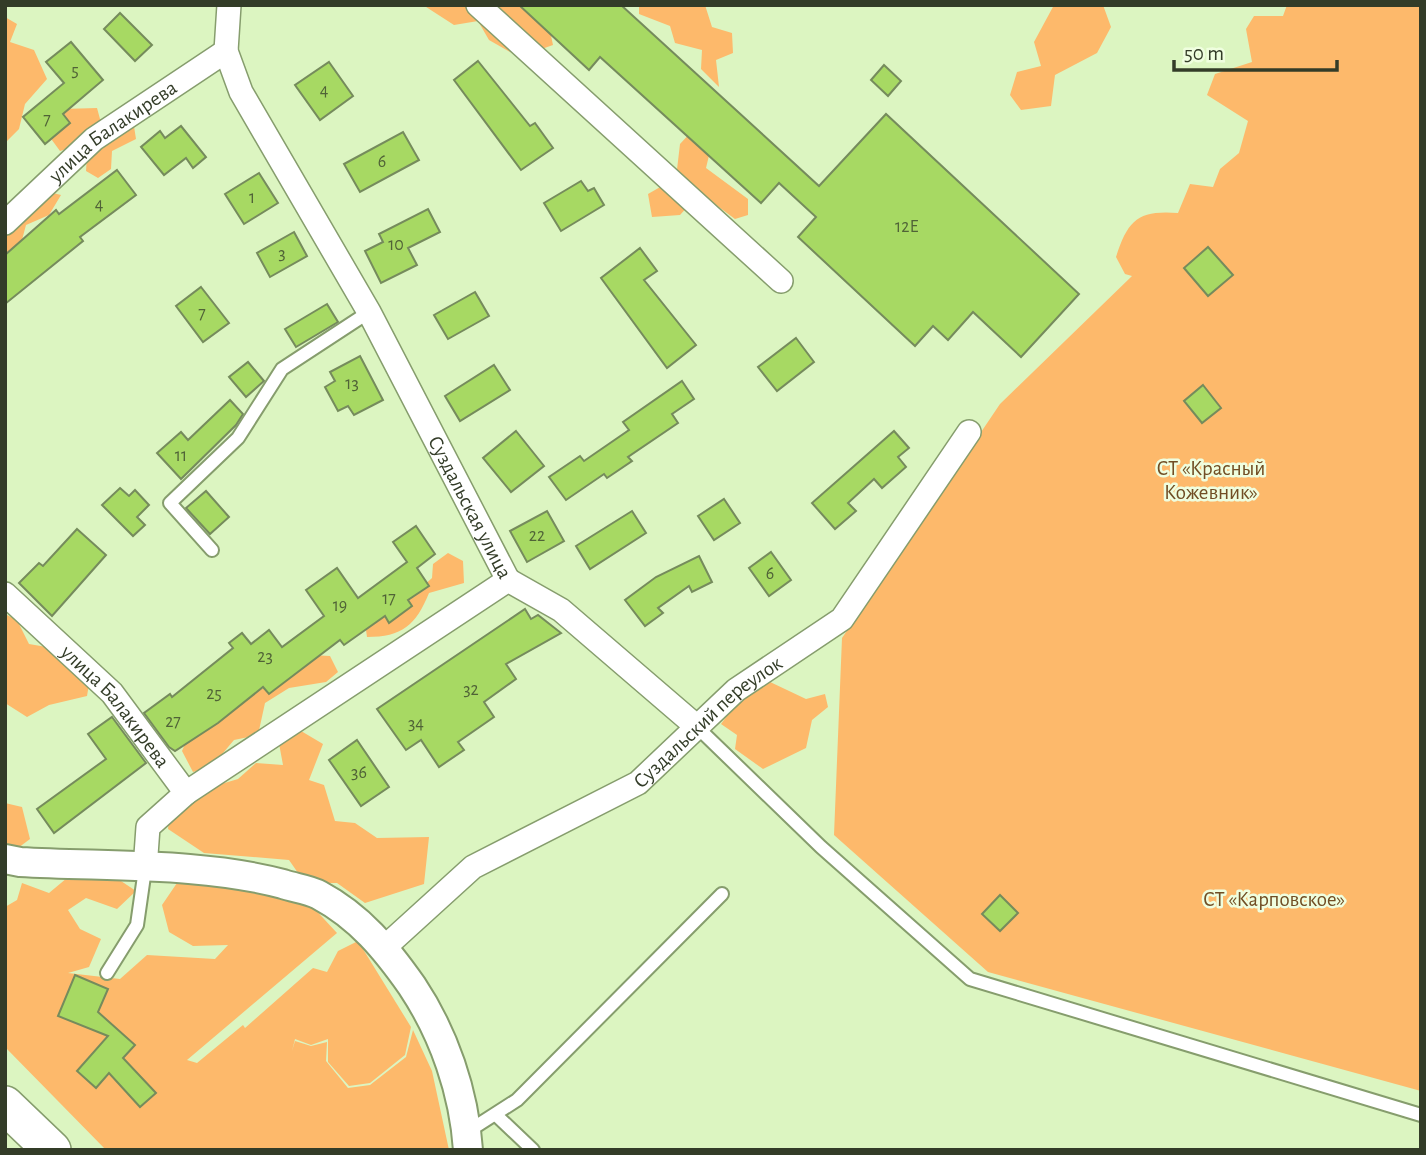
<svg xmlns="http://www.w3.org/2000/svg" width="1426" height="1155" font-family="'Alegreya Sans',sans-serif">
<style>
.green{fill:#fdb96b}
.building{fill:#a7d963;stroke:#758b5c;stroke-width:2}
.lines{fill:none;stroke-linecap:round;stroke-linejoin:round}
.service-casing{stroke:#869d6d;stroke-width:16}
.minor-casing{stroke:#869d6d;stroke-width:26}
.tertiary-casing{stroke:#869d6d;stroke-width:32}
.primary-casing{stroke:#869d6d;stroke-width:40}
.service{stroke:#fff;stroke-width:12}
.minor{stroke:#fff;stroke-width:23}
.tertiary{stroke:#fff;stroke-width:28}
.primary{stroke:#fff;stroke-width:37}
.labels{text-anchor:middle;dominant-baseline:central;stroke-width:5;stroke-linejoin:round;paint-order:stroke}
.number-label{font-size:18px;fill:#506337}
.street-label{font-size:21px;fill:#333c28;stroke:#effedf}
.park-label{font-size:21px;fill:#714e24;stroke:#effedf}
</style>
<rect width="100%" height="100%" fill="#dcf5c1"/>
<!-- green -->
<g class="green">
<polygon points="423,5 526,5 547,17 553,45 519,57 489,40 478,21 454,25"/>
<polygon points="639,5 705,5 712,27 732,33 733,53 716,60 719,87 701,69 702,50 675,43 670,26 639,14"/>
<polygon points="1054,5 1103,5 1111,27 1097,53 1055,75 1051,106 1021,110 1010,95 1017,72 1041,66 1034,42"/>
<path d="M1287 5H1421V1091L988 972 834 835 842 638 1000 404 1132 276 1125 274 1116 257C1128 220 1138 210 1178 213L1190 184 1213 187 1220 169 1239 153 1248 121 1207 95 1215 74 1252 62 1246 29 1254 16H1283Z"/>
<polygon points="5,17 17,24 10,42 34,50 47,79 25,104 19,129 5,143"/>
<polygon points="97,108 100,119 133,120 136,139 112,151 111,169 98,178 86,171 88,142 60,151 49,136 62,109"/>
<polygon points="693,130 712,143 706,168 748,199 748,215 735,219 700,193 680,215 652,217 648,194 676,178 680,144"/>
<polygon points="45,191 61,195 49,215 26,225 19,251 5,254 5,220 29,217"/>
<path d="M448 553 463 561 464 583 429 593C416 625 402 637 367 637L365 623 420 589 432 578 433 564Z"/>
<polygon points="5,614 17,620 29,644 64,650 90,678 87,696 49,705 27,717 5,703"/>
<polygon points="291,654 330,656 338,672 326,682 289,688 265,703 258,735 234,740 212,766 193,772 182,751 194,723 244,693 274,686"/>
<polygon points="768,681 806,699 825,694 828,707 812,720 806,748 763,769 735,749 737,735 721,724 744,693"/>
<polygon points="296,728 323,744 309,780 324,785 335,821 355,823 377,838 429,837 424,884 365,903 337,883 305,883 289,860 204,853 168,829 171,799 238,779 256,763 283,765 278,738"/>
<polygon points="5,803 22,807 30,839 14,851 5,850"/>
<polygon points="67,878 121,881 136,891 117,909 86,898 68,910 80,929 101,939 89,967 68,973 120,979 147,955 215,959 228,945 193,946 169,932 162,905 177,883 229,884 312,906 337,933 187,1060 197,1063 243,1025 245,1028 313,968 327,972 338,951 358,941 411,1027 405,1055 370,1083 349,1086 328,1062 328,1039 311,1045 295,1039 292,1051 295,1041 311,1046 327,1042 326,1061 348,1088 370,1085 406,1057 413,1030 432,1071 449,1150 106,1150 5,1047 5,907 17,900 22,883 49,893"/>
</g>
<!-- building -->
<g class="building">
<polygon points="519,5 621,5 819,186 886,114 1079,294 1021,357 973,312 948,340 933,326 915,346 798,237 816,217 779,183 761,203 600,57 589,70"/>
<polygon points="120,13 152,45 135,61 104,29"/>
<polygon points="71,42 103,80 63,114 70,123 45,144 23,117 64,83 46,62"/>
<polygon points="478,61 530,126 535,123 553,148 521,170 454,80"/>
<polygon points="329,62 353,96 320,120 295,85"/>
<polygon points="884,65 901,81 888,96 871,80"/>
<polygon points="181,126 206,157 193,168 186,158 164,175 141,147 160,131 165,138"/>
<polygon points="403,132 419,160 360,192 344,164"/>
<polygon points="117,170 136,195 80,237 83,241 5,304 5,255 56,210 59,214"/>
<polygon points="259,173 278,203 244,224 225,194"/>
<polygon points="581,181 588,191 594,188 604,205 561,231 544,203"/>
<polygon points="428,209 440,232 408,248 417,265 381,283 365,251 383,242 379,234"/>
<polygon points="294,232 307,256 270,277 257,253"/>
<polygon points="1208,247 1233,275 1208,296 1184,268"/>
<polygon points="640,248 657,271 644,280 696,345 667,368 601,278"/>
<polygon points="201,287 229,323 203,342 176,306"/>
<polygon points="475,292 489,316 448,339 434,315"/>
<polygon points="327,304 338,322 296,347 285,329"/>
<polygon points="796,338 814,362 777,391 758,367"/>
<polygon points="360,356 383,400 354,415 348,406 338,411 325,387 335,381 330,372"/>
<polygon points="248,362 264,381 246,397 229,377"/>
<polygon points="494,365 510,390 460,421 445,396"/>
<polygon points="682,381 694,399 672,414 678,423 628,457 632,461 607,478 604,474 566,500 549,477 580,456 584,461 629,430 623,422"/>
<polygon points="1203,385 1221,408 1202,423 1184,401"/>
<polygon points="230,400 243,414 236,425 181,479 157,453 181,432 188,440"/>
<polygon points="516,431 544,466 511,492 483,458"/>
<polygon points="894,431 909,448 898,457 906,467 882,488 874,479 848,503 856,511 835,529 812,503"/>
<polygon points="120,488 129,496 135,490 149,505 137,517 145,525 133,536 102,505"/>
<polygon points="206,491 229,517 210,534 186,508"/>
<polygon points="724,499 740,523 714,540 698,516"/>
<polygon points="547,511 564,541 527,562 510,531"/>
<polygon points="632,511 646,533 590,569 576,546"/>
<polygon points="416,526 435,554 417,568 429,586 408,600 412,606 389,623 385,616 344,645 340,640 269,694 263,687 218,723 175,751 169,747 144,713 170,694 172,697 233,648 229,643 242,633 251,644 269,630 282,647 324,616 306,590 337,568 358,598 407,562 393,542"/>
<polygon points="77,529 106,555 52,616 19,583 39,563 43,566"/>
<polygon points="771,552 791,580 769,596 749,568"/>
<polygon points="699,556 712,582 692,592 689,586 658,608 663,613 645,626 625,600 656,577"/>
<polygon points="525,609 531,619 538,615 561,633 506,664 516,679 484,702 494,717 458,742 464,750 439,767 421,740 406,750 377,709"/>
<polygon points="112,717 146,763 54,833 37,809 106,759 88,734"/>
<polygon points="357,740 389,787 361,806 329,760"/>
<polygon points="1000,895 1018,913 1000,931 982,914"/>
<polygon points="75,975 108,989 98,1012 135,1045 123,1058 156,1093 140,1107 109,1073 96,1088 77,1071 108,1036 58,1016"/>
</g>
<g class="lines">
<!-- service casing -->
<g class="service-casing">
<g id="service">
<polyline points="212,550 170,503 238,438 282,369 369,312"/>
<polyline points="696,726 821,847 970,979 1421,1115"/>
<polyline points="107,973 137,925 145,869"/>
<polyline points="496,1115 533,1150"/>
<polyline points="467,1132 517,1100 722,894"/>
</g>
</g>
<!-- minor casing -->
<g class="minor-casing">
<g id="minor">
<path id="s1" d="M229 5 226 51 241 92 369 312 508 580"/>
<polyline points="478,5 781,281"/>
<path id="s2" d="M5 223 94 139 226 51"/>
<polyline points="508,580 561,610 696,726"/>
<path id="s3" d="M5 594 112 693 186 793"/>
<polyline points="145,869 148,827 186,793 508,580"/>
<path id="s4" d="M385 947 473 867 638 783 736 690 842 619 969 432"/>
</g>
</g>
<!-- tertiary casing -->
<g class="tertiary-casing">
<path id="tertiary" d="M5 859 20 862C105 867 201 862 283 884 294 888 308 889 319 895 360 917 386 949 412 986 444 1034 464 1092 468 1150"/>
</g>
<!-- primary casing -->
<g class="primary-casing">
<polyline id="primary" points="5,1105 52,1150"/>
</g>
<!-- service -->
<use href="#service" class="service"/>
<!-- minor -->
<use href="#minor" class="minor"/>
<!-- tertiary -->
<use href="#tertiary" class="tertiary"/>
<!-- primary -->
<use href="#primary" class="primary"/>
</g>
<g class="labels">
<!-- number labels -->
<g class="number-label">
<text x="75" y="71">5</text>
<text x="324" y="91">4</text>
<text x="47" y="120">7</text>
<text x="382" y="162">6</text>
<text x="252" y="198">1</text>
<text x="99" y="205">4</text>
<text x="907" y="227">12Е</text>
<text x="396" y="245">10</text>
<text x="282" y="254">3</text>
<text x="202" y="314">7</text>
<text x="352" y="384">13</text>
<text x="181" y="456">11</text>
<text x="537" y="536">22</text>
<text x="770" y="574">6</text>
<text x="389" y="599">17</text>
<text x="340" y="606">19</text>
<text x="265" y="657">23</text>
<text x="471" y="690">32</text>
<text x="214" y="694">25</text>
<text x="173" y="722">27</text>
<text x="416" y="724">34</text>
<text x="359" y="773">36</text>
</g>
<!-- street labels -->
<g class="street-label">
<text stroke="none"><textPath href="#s2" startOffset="142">улица Балакирева</textPath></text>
<text stroke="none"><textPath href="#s1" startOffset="564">Суздальская улица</textPath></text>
<text stroke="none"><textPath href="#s3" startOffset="158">улица Балакирева</textPath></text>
<text stroke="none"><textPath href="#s4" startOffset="397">Суздальский переулок</textPath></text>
</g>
<!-- park labels -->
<g class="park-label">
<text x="1211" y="468">СТ «Красный<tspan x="1211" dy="24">Кожевник»</tspan></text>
<text x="1274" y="899">СТ «Карповское»</text>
</g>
</g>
<!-- border -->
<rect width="1426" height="1155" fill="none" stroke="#333c28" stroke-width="14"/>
<!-- scale -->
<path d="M1174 60v10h163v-10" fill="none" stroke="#333c28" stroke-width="3.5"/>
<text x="1184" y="60" font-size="21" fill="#333c28" stroke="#effedf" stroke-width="5" paint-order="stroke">50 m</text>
</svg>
